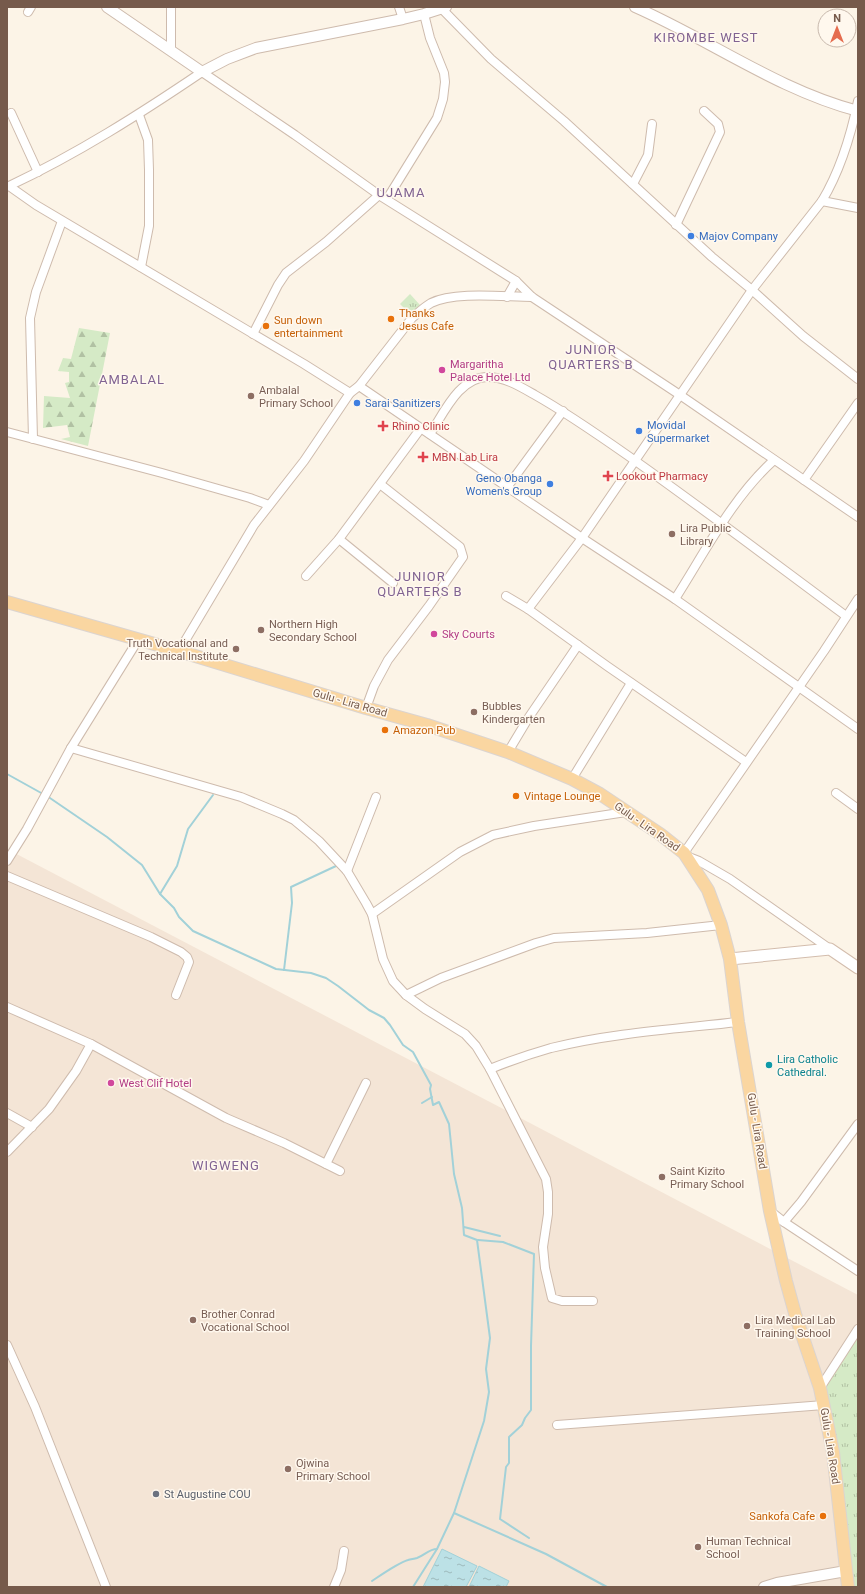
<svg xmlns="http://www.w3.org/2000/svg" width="865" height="1594" font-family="Roboto,sans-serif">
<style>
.residential{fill:#f4e5d6}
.forest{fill:url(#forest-firs)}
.park{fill:url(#park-tufts)}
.water{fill:url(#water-ripples);stroke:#a2d1d8}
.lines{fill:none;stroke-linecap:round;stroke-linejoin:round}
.stream{stroke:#a2d1d8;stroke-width:2}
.minor-casing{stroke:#cebbad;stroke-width:10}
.tertiary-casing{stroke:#cebbad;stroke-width:12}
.secondary-casing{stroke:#d3bdad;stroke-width:13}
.primary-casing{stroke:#dbd4d0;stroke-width:14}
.minor{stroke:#fff;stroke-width:8}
.tertiary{stroke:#fff;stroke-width:10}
.secondary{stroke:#fff;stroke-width:11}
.primary{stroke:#fad6a1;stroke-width:12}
.shop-dot{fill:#3f7fe0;stroke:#fff8ee;stroke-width:1.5}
.food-dot{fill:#e8710a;stroke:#fff8ee;stroke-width:1.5}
.hotel-dot{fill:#d1479c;stroke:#fff8ee;stroke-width:1.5}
.education-dot{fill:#8d6e63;stroke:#fff8ee;stroke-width:1.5}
.health-dot{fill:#e0444e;stroke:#fff8ee;stroke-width:1.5}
.culture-dot{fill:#0f9aa8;stroke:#fff8ee;stroke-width:1.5}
.worship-dot{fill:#6b7280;stroke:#fff8ee;stroke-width:1.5}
.labels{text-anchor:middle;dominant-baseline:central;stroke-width:3;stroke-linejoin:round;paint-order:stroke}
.shop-label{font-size:11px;fill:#366cbe;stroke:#fff8ee;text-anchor:start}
.food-label{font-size:11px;fill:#c56008;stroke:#fff8ee;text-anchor:start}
.hotel-label{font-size:11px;fill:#b23c85;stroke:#fff8ee;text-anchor:start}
.education-label{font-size:11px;fill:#785e54;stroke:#fff8ee;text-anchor:start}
.health-label{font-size:11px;fill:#be3a42;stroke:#fff8ee;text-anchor:start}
.street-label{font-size:11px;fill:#765a4b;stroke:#fff8ee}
.culture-label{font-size:11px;fill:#0d838f;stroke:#fff8ee;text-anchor:start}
.worship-label{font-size:11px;fill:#5b616d;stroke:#fff8ee;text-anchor:start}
.quarter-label{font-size:13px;letter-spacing:1px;fill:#816392;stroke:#fff8ee}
</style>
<defs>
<pattern id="forest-firs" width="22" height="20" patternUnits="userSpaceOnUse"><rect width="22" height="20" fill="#d5eac6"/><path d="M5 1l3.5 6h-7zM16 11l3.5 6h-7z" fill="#b1c1a3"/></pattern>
<pattern id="park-tufts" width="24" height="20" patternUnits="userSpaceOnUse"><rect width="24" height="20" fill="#d5eac6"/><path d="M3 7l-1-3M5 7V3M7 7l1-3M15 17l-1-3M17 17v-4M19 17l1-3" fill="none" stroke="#b1c1a3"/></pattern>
<pattern id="water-ripples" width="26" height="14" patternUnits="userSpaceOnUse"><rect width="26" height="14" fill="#bce1e6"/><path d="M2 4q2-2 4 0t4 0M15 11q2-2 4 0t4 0" fill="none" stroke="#9db9bc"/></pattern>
</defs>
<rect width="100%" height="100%" fill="#fcf4e7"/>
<!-- residential -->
<polygon class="residential" points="7,849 858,1295 858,1587 7,1587"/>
<!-- forest -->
<polygon class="forest" points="79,328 110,333 88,446 61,439 70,437 67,425 43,428 44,396 70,398 65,383 69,382 69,372 58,371 63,358 71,359"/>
<!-- park -->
<g class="park">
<polygon points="410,294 420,305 410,314 400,304"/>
<polygon points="858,1333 858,1587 848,1587 821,1394"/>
</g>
<!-- water -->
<g class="water">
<polygon points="442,1549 477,1566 466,1587 423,1587"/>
<polygon points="479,1566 509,1581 506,1587 469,1587"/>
</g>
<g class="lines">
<!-- stream -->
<g class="stream">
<polyline points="7,774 43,794"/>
<polyline points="47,796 107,837 142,865 160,894 174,908 179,917 193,931 276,969 311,973 326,978 338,986 369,1010 384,1018 390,1025 403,1045 413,1052 431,1085 430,1089 433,1105 439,1102 449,1124 454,1174 462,1208 464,1235 477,1240 490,1338 486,1369 489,1392 484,1421 454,1513 437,1549 413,1587"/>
<polyline points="160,894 177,866 188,829 213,795"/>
<polyline points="284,970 292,903 291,887 336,866"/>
<polyline points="422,1103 432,1097"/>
<polyline points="464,1227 500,1236"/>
<polyline points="478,1240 503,1242 534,1254 531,1346 531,1410 525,1418 522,1425 509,1437 509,1463 506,1467 500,1519 529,1538"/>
<polyline points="454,1513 546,1554 607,1587"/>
<path d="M372 1581C381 1575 398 1563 408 1560 411 1559 414 1559 417 1558 425 1555 429 1549 437 1549"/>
</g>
<!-- minor casing -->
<g class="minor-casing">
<g id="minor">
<polyline points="399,7 403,19"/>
<polyline points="442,9 491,59 564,121 712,257 752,290 803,336 858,379"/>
<polyline points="28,12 31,7"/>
<polyline points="171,50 171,7"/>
<polyline points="11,113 38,172"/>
<polyline points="139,115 148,140 149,170 149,226 141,267"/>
<polyline points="633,184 648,155 652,124"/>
<polyline points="7,186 9,186 36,205 304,364 350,393"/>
<path d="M9 186C77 154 140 114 202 72L295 135 379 195 516 281 532 297 680 395 858 517"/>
<polyline points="387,199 437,118 443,99 445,82 444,73 430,38 424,14"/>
<polyline points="822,201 858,208"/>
<polyline points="676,225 720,132 718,124 704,111"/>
<polyline points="507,297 516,281"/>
<polyline points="253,334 278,285 286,273 326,242 379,195"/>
<polyline points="359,386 582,538 675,599 858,729"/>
<polyline points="7,432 162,473 250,498 269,505"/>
<path d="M430 434C444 413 459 377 488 377 505 377 521 387 535 395 567 413 597 434 627 455 701 507 773 562 846 616"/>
<polyline points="33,439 30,318 36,292 62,221"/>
<polyline points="804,480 858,403"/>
<polyline points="508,486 563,411"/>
<polyline points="339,539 393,583"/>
<polyline points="306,576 339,539 421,428"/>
<polyline points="506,596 528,609 607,666 746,762"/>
<path d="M675 599C705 552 732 498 774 460"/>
<path d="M528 609 582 538 752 290 822 201C840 171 851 135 858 101"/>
<path d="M179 651 254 525 304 461 350 393 359 386 412 318C418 313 424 307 431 303 455 291 505 297 532 297"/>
<polyline points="366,708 374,686 388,660 429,606 463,557 460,547 380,484"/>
<polyline points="71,748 241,797 282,814 294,820 319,841 347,871 366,903 372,914 383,959 393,981 406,995 425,1009 465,1034 476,1046 490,1069 546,1179 548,1192 548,1214 543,1247 545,1268 552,1298 562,1301 593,1301"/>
<polyline points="508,752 529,717 578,645"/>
<polyline points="572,779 631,683"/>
<polyline points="836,793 858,809"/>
<polyline points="684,853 824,651 858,599"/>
<polyline points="686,856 699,861 730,879 830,949"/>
<polyline points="7,861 27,829 71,748 138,640"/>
<polyline points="347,871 376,797"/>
<polyline points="7,876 151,937 181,952 187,957 189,962 176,995"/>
<polyline points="372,914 460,852 493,835 534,826 626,812"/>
<polyline points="406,995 441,978 536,943 554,938 647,933 721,925"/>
<polyline points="7,1007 91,1044 226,1118 284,1143 340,1171"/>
<path d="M490 1069C510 1061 530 1054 551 1048 611 1033 676 1029 738 1022"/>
<polyline points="7,1113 32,1127"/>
<polyline points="7,1152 49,1109 76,1071 91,1044"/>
<polyline points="326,1164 366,1083"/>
<polyline points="770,1211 784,1222 858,1271"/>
<polyline points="784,1222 801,1202 858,1124"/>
<polyline points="7,1345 35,1407 106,1587"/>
<polyline points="820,1388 858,1329"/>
<polyline points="557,1425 824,1405"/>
<polyline points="334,1587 341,1570 344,1551"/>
</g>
</g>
<!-- tertiary casing -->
<g class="tertiary-casing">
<g id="tertiary">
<polyline points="107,7 202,72 227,59 256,48 403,19 424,14 446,7"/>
<path d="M635 7C710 40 778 90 858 111"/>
<polyline points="764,1587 777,1583 846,1571"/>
</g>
</g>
<!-- secondary casing -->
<g class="secondary-casing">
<polyline id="secondary" points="730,959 830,949 858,968"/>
</g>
<!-- primary casing -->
<g class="primary-casing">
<polyline id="primary" points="7,602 179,651 366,708 427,725 508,752 572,779 600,794 660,834 684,853 708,890 721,925 730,959 738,1022 770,1211 786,1281 796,1317 820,1388 833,1452 848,1587"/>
</g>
<!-- minor -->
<use href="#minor" class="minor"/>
<!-- tertiary -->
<use href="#tertiary" class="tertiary"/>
<!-- secondary -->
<use href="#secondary" class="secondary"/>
<!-- primary -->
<use href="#primary" class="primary"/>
</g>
<!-- markers -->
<g class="shop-dot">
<circle cx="691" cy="236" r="4"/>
<circle cx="357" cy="403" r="4"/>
<circle cx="639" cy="431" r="4"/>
<circle cx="550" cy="484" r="4"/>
</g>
<g class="food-dot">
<circle cx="391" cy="319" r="4"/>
<circle cx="266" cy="326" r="4"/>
<circle cx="385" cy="730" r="4"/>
<circle cx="516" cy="796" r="4"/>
<circle cx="823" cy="1516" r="4"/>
</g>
<g class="hotel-dot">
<circle cx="442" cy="370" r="4"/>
<circle cx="434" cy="634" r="4"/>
<circle cx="111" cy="1083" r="4"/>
</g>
<g class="education-dot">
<circle cx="251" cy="396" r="4"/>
<circle cx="672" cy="534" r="4"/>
<circle cx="261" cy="630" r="4"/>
<circle cx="236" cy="649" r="4"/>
<circle cx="474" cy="712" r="4"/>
<circle cx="662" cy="1177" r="4"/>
<circle cx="193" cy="1320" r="4"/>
<circle cx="747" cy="1326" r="4"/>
<circle cx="288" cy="1469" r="4"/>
<circle cx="698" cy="1547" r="4"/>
</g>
<g class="health-dot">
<path d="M381 420h4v4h4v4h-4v4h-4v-4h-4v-4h4z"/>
<path d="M421 451h4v4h4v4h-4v4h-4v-4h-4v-4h4z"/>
<path d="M606 470h4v4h4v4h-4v4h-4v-4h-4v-4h4z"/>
</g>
<circle class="culture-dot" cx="769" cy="1065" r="4"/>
<circle class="worship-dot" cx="156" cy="1494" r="4"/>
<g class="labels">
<!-- shop labels -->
<g class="shop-label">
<text x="699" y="236">Majov Company</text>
<text x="365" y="403">Sarai Sanitizers</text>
<text x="647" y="425">Movidal<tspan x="647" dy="13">Supermarket</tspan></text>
<text x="542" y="478" text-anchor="end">Geno Obanga<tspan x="542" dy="13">Women's Group</tspan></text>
</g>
<!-- food labels -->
<g class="food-label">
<text x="399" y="313">Thanks<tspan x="399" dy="13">Jesus Cafe</tspan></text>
<text x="274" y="320">Sun down<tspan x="274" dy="13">entertainment</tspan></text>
<text x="393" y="730">Amazon Pub</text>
<text x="524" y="796">Vintage Lounge</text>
<text x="815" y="1516" text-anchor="end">Sankofa Cafe</text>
</g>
<!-- hotel labels -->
<g class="hotel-label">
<text x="450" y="364">Margaritha<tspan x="450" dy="13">Palace Hotel Ltd</tspan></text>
<text x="442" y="634">Sky Courts</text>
<text x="119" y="1083">West Clif Hotel</text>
</g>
<!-- education labels -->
<g class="education-label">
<text x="259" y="390">Ambalal<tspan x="259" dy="13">Primary School</tspan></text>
<text x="680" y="528">Lira Public<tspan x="680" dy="13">Library</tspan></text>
<text x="269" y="624">Northern High<tspan x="269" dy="13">Secondary School</tspan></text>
<text x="228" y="643" text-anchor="end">Truth Vocational and<tspan x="228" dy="13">Technical Institute</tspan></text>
<text x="482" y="706">Bubbles<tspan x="482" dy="13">Kindergarten</tspan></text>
<text x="670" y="1171">Saint Kizito<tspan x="670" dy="13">Primary School</tspan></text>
<text x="201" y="1314">Brother Conrad<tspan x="201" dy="13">Vocational School</tspan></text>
<text x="755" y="1320">Lira Medical Lab<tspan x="755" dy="13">Training School</tspan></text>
<text x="296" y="1463">Ojwina<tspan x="296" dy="13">Primary School</tspan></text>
<text x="706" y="1541">Human Technical<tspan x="706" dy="13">School</tspan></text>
</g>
<!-- health labels -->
<g class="health-label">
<text x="392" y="426">Rhino Clinic</text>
<text x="432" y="457">MBN Lab Lira</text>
<text x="616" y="476">Lookout Pharmacy</text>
</g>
<!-- street labels -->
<g class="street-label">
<text transform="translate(350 703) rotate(16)">Gulu - Lira Road</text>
<text transform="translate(647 827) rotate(35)">Gulu - Lira Road</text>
<text transform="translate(757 1131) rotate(81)">Gulu - Lira Road</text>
<text transform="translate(830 1446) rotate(81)">Gulu - Lira Road</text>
</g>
<!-- culture labels -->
<g class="culture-label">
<text x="777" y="1059">Lira Catholic<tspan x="777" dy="13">Cathedral.</tspan></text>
</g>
<!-- worship labels -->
<g class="worship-label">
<text x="164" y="1494">St Augustine COU</text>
</g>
<!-- quarter labels -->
<g class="quarter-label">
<text x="706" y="37">KIROMBE WEST</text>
<text x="401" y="192">UJAMA</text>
<text x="591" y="349">JUNIOR<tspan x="591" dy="15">QUARTERS B</tspan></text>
<text x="132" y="379">AMBALAL</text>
<text x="420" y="576">JUNIOR<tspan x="420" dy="15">QUARTERS B</tspan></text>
<text x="226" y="1165">WIGWENG</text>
</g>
</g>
<!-- border -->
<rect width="865" height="1594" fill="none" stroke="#765a4b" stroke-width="16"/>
<!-- north arrow -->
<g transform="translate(837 28)"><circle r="19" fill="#fff8ee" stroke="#c8b9ad"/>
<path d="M0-3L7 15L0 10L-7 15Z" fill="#e56c4e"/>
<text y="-6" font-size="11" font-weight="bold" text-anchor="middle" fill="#765a4b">N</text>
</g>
</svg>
